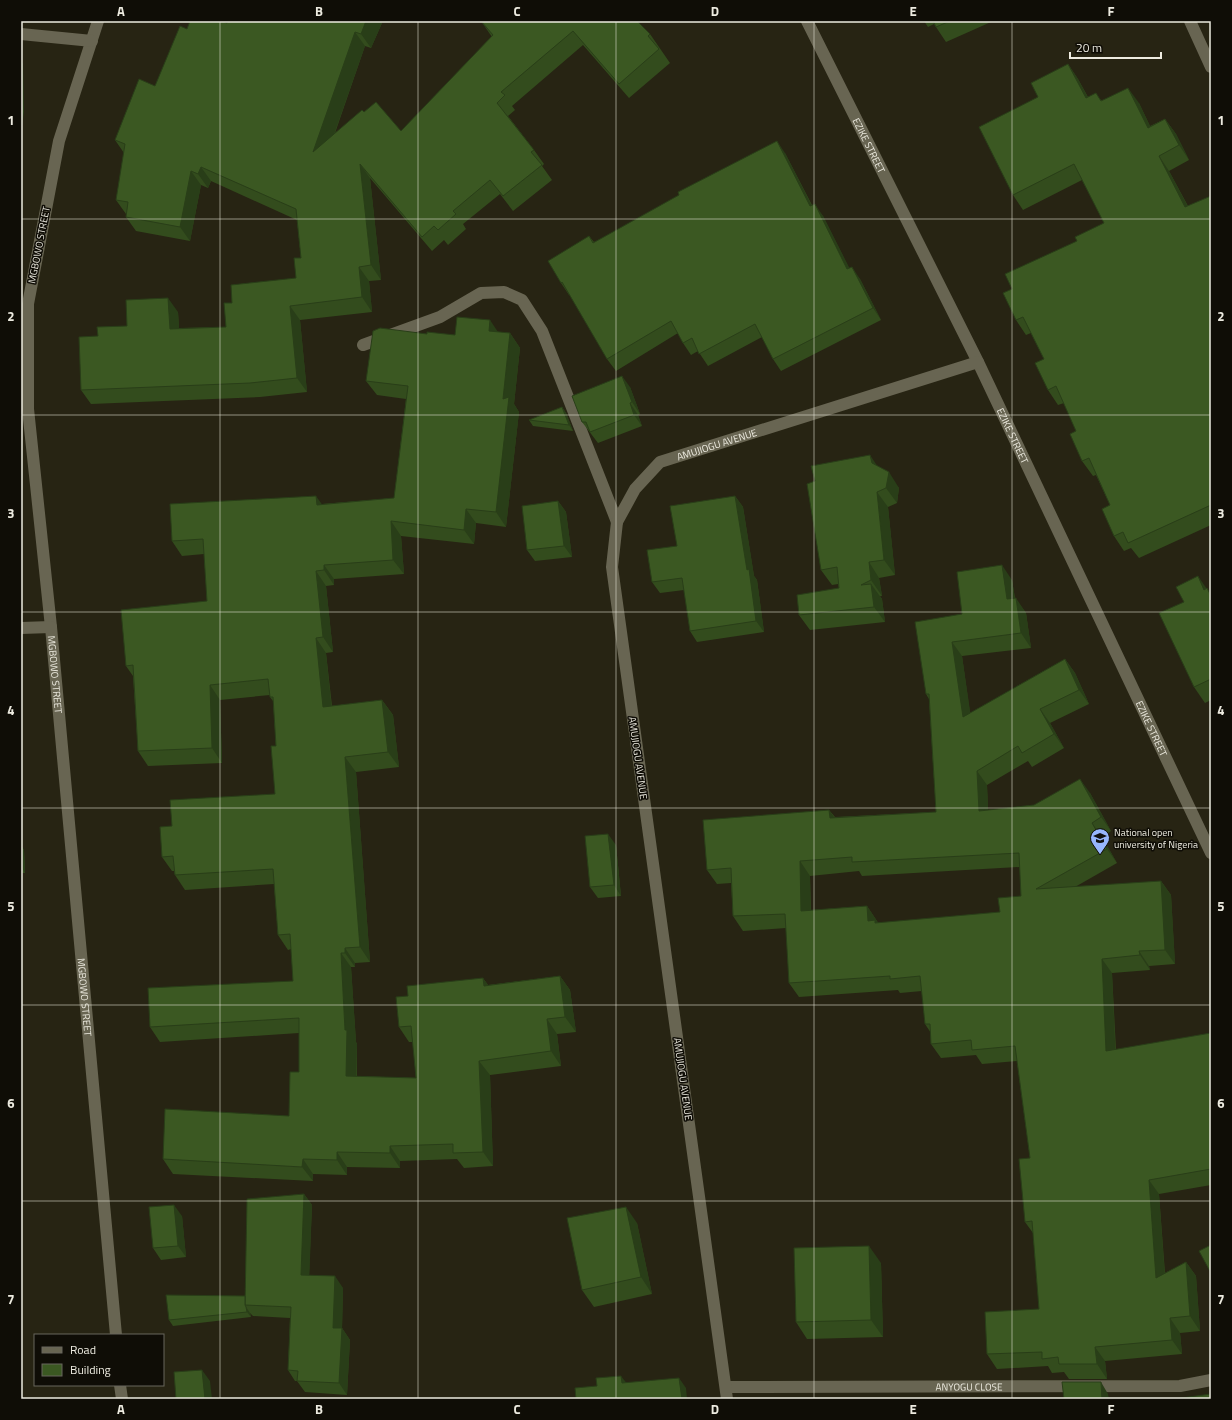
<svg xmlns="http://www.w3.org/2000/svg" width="1232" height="1420" font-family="'Titillium Web',sans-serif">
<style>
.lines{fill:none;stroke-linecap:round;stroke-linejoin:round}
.street{stroke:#686552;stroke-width:12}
.wall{fill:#334c1d;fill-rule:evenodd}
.shaded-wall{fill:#293e18}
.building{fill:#3b5822;stroke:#293e18;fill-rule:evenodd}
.grid{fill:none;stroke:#edebe0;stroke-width:1;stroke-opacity:0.55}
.labels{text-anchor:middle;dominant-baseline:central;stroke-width:3;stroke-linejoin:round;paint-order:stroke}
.street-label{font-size:10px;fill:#edebe0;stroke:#0f0d06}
.poi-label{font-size:10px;fill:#edebe0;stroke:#0f0d06;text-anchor:start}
.neatline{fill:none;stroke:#edebe0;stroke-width:1.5}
.grid-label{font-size:13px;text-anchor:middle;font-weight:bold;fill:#edebe0}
</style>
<rect width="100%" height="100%" fill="#272413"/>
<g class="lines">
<!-- street -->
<g class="street">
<path id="s1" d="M98 21 59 141 28 304V409L51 627 116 1335"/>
<path id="s2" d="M807 21 978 362 1211 853"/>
<polyline points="1190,21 1211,67"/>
<polyline points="21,34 92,41"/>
<polyline points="363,345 440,317 481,293 504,292 522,300 542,331 617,522"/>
<polyline points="21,628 51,627"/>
<polyline points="120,1385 122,1399"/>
<path id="s3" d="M726 1387 1180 1386 1211 1380"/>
<path id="s4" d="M727 1399 612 567 617 522 635 489 660 462 978 362"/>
</g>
</g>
<!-- wall -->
<g class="wall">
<polygon points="481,21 637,21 650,34 670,63 629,98 583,45 512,106 515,110 508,116 534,150 544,164 542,166 552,180 513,211 500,194 463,224 466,229 448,245 444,240 432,251 370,178 381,280 369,281 372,312 300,320 307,392 260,397 91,404 81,390 98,336 127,326 178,312 179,328 226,327 232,303 296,278 301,258 297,220 211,181 208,188 201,185 190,241 136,231 126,217 126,214 116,200 124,153 115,140 155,86 187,29 227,23 382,23 371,48 365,46 335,133 364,112 401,131 492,37"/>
<polygon points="924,21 990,21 991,22 946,42 934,24 928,27"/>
<polygon points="1068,64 1078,79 1088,97 1102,100 1139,103 1150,126 1165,119 1176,134 1189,160 1169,171 1188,206 1211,196 1211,525 1139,558 1131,548 1124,551 1114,536 1110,505 1096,475 1093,476 1082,461 1076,431 1064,403 1058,405 1048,390 1044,359 1031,333 1026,335 1016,320 1012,289 1077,241 1104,223 1082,180 1023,210 1013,195 1038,97"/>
<polygon points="785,153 812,205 823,216 849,268 860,279 881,320 781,371 773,359 762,337 708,366 698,351 691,355 683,343 678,333 616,371 607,359 570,294 569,295 561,283 589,236 594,242"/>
<polygon points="498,332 510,333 520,348 514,404 519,412 506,527 476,523 474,544 401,536 404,574 334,579 334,585 326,586 333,652 326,653 332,706 382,700 393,715 399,767 356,772 370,962 355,963 355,967 351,967 356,1042 357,1044 357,1076 416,1078 413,1042 409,1042 399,1027 408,996 483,978 488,985 560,976 570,990 576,1032 557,1034 561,1066 490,1075 493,1166 464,1168 457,1159 400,1161 400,1168 347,1167 347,1175 313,1174 313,1181 173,1174 163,1159 289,1116 299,1072 299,1033 160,1042 150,1027 293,981 291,949 288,950 278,935 274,884 185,890 175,875 174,871 172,871 162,857 172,826 275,794 276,746 273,701 270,697 270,695 220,700 222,763 148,766 138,751 133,676 126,666 207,601 204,554 182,556 172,541 322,504 394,498 406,399 377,395 366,381 427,334 455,335"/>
<polygon points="630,387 640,414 638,415 642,426 598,443 582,422"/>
<polygon points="562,407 566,413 573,431 533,426 529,420"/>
<polygon points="878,467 899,488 897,503 888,507 895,575 879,578 882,596 880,596 882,599 885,622 810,630 799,615 839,588 838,584 832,585 821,570"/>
<polygon points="735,496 743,507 754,576 757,580 764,632 697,642 690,631 684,590 660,593 652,582 677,546"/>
<polygon points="558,501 566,512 572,557 535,561 527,550"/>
<path d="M1012 580 1015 598 1026 613 1031 648 962 656 970 713 1065 659 1075 673 1089 704 1050 723 1064 748 1032 767 1028 761 987 785 988 810 1034 805 1090 793 1111 831 1102 837 1117 863 1075 887 1161 881 1171 895 1175 964 1149 966 1150 970 1112 973 1116 1050 1211 1033V1185L1159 1194 1165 1273 1186 1262 1196 1276 1200 1331 1180 1333 1182 1354 1105 1361 1107 1379H1069L1064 1372 1052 1373 1048 1366 997 1369 987 1354 1039 1309 1033 1233 1025 1222 1030 1158 1017 1061 982 1064 976 1055 941 1058 931 1044V1033L925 1024 922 991 900 993 898 990 799 997 789 983 786 928 743 931 733 916 731 883 717 884 707 870 829 810 835 817 936 812 929 699 926 694 962 614ZM1020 867 1021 896 1000 912 878 923 877 921 867 906 811 910 810 876 859 871 862 876Z"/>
<polygon points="1207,589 1211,594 1211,700 1205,703 1194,687"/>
<polygon points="21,845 24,850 25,873 21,873"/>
<polygon points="616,845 621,896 598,898 590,887"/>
<polygon points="304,1194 312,1205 309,1275 343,1288 342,1328 350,1340 347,1395 305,1392 297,1381 295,1381 288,1370 290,1318 253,1316 250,1313 251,1317 173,1326 169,1320 245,1296"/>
<polygon points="182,1216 186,1257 161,1260 153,1248"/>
<polygon points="637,1223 652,1294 594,1307 582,1290"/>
<polygon points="881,1263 883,1337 807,1339 796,1322"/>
</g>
<!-- shaded-wall -->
<g class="shaded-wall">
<polygon points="366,21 381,21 382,23 371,48 361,34"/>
<polygon points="355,32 365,46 323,166 313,152"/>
<polygon points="21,61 23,64 24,112 21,132"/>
<polygon points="1068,64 1078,79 1096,113 1086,98"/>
<polygon points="1128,88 1139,103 1158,143 1148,128"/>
<polygon points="1165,119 1176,134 1189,160 1179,145"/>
<polygon points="777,141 785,153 818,218 810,206"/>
<polygon points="1159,156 1169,171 1196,222 1185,207"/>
<polygon points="360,164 370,178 381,280 371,265"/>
<polygon points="201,167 211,181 208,188 198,174"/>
<polygon points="191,171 201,185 190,241 180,227"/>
<polygon points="815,204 823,216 856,281 847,269"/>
<polygon points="359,267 369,281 372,312 362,297"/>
<polygon points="852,267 860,279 881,320 873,308"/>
<polygon points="168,298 178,312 180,343 170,329"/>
<polygon points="290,306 300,320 307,392 297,378"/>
<polygon points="490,320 500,335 489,331"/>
<polygon points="510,333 520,348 514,404 519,412 506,527 496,512 503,399"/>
<polygon points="622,376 630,387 640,414 632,402"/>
<polygon points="630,403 638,415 642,426 634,415"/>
<polygon points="562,407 566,413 573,431 569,425"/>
<polygon points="870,455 880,470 872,463"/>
<polygon points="889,472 899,488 897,503 886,488"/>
<polygon points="877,492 888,507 895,575 884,560"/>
<polygon points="316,496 326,510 317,505"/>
<polygon points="735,496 743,507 754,576 757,580 764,632 756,621 747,570"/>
<polygon points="558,501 566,512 572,557 564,546"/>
<polygon points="466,509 476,523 474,544 464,530"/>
<polygon points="391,521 401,536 404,574 393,560"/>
<polygon points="869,562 879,578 882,596 871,580"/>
<polygon points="324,565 334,579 334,585 324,570"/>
<polygon points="1002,565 1012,580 1017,613 1007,599"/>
<polygon points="316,571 326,586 333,652 323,637"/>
<polygon points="1198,576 1209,592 1204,590"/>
<polygon points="871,584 882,599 885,622 874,607"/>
<polygon points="1016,598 1026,613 1031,648 1021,633"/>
<polygon points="316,638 326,653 333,721 323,707"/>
<polygon points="952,642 962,656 973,731 963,717"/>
<polygon points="1065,659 1075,673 1089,704 1079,690"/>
<polygon points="210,685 220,700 222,763 212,748"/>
<polygon points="382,700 393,715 399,767 388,752"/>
<polygon points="1040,709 1050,723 1064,748 1054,734"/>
<polygon points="345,757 356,772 370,962 360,947"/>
<polygon points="977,771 987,785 989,826 979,811"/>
<polygon points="1080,779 1090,793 1111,831 1101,817"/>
<polygon points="829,810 839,824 830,818"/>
<polygon points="1092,823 1102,837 1117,863 1107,849"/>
<polygon points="608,834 616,845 621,896 614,885"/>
<polygon points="21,845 24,850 25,873 21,866"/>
<polygon points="800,861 810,876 811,925 801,911"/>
<polygon points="1161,881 1171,895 1175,964 1165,950"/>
<polygon points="867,906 877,921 878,923 868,921"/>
<polygon points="345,948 355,963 355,967 345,953"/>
<polygon points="1139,951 1149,966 1150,970 1140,955"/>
<polygon points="341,953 351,967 356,1042 357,1044 356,1090 346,1076 345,1030"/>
<polygon points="1102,959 1112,973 1116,1065 1106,1051"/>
<polygon points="560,976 570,990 576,1032 565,1017"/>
<polygon points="483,978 493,992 484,986"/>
<polygon points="547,1019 557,1034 561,1066 551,1051"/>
<polygon points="479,1061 490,1075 493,1166 483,1152"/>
<polygon points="390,1146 400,1161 400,1168 390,1153"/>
<polygon points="337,1152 347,1167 347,1175 337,1160"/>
<polygon points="303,1159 313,1174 313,1181 302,1167"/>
<polygon points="1149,1180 1159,1194 1166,1292 1156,1278"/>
<polygon points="304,1194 312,1205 309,1286 301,1275"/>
<polygon points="174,1205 182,1216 186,1257 178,1246"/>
<polygon points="626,1207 637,1223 652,1294 641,1277"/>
<polygon points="869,1246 881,1263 883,1337 871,1320"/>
<polygon points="1186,1262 1196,1276 1200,1331 1190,1316"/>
<polygon points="335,1276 343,1288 342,1331 342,1328 350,1340 347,1395 339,1383 333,1328"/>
<polygon points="246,1307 250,1313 251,1317 247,1312"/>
<polygon points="1170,1318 1180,1333 1182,1354 1172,1340"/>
<polygon points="1095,1347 1105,1361 1107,1379 1097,1364"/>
<polygon points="202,1370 210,1381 212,1399 205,1399"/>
<polygon points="621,1376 628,1385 622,1383"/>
<polygon points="679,1378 686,1388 687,1399 682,1399"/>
<polygon points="1101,1382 1108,1394 1109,1399 1102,1399"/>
</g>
<!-- building -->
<g class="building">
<polygon points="190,21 223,21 227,23 228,21 366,21 361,34 355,32 313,152 362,110 364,112 376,102 401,131 493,35 481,21 637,21 650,34 648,36 659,49 619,84 573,31 501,92 505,95 497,103 534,150 531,152 542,165 503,196 490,180 453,211 456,214 438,230 434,226 422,237 360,164 371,265 359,267 362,297 290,306 297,378 250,383 81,390 79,337 98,336 97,327 127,326 126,300 168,298 170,329 226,327 224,303 232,303 231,285 296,278 294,258 301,258 296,209 201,167 198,174 191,171 180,227 126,217 128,202 116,200 125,144 115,140 139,79 155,86 180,26 187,29"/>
<polygon points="933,21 950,21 936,27"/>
<polygon points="1068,64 1086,98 1096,93 1101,101 1128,88 1148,128 1165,119 1179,145 1159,156 1185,207 1211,196 1211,505 1128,543 1123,532 1114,536 1102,509 1110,505 1089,458 1082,461 1070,434 1076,431 1056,386 1048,390 1035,363 1044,359 1023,317 1016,320 1003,293 1012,289 1005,274 1077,241 1075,237 1104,223 1074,164 1013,195 979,127 1038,97 1031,83"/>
<polygon points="777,141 810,206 815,204 847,269 852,267 873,308 773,359 755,324 699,354 692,338 683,343 671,321 607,359 562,282 561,283 548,261 589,236 593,243 679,195 678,192"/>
<polygon points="457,317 490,320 489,331 510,333 503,399 509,397 496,512 466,509 464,530 391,521 393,560 324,565 324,570 316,571 323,637 316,638 323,707 382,700 388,752 345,757 360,947 345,948 345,953 341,953 345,1030 347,1030 346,1076 416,1078 411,1026 399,1027 396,997 408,996 407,986 483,978 484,986 560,976 565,1017 547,1019 551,1051 479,1061 483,1152 453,1153 453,1144 390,1146 390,1153 337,1152 337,1160 303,1159 302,1167 163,1159 165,1109 289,1116 290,1072 299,1072 299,1018 150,1027 148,988 293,981 290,934 278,935 273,869 175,875 173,856 162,857 160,827 172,826 170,800 275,794 271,746 276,746 273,697 270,697 268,679 210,685 212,748 138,751 133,665 126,666 121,610 207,601 203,539 172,541 170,504 316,496 317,505 394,498 408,386 366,381 373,331 380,328 427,334 427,332 455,335"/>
<polygon points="622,376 632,402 630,403 634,415 590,432 586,422 582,422 572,396"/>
<polygon points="562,407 569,425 529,420"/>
<polygon points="870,455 872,463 889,472 886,488 877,492 884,560 869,562 871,580 861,585 871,584 874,607 799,615 797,595 839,588 837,567 821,570 807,484 815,481 811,466"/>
<polygon points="735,496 747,570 749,569 756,621 690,631 682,578 652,582 647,550 677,546 670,506"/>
<polygon points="558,501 564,546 527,550 522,506"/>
<path d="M1002 565 1007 599 1016 598 1021 633 952 642 963 717 1065 659 1079 690 1040 709 1054 734 1022 753 1018 746 977 771 979 811 1034 805 1080 779 1101 817 1092 823 1107 849 1036 889 1161 881 1165 950 1139 951 1140 955 1102 959 1106 1051 1211 1033V1169L1149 1180 1156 1278 1186 1262 1190 1316 1170 1318 1172 1340 1095 1347 1097 1364H1059L1058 1357 1042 1359V1352L987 1354 985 1312 1039 1309 1032 1221 1025 1222 1019 1159 1030 1158 1015 1046 972 1050 971 1040 931 1044 930 1024H925L920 976 890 979V976L789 983 785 914 733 916 731 868 707 870 703 820 829 810 830 818 936 812 929 694H926L915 622 962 614 957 572ZM1019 853 1021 896 998 898 1000 912 875 923V920L868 921 867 906 801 911 800 861 852 857V862Z"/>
<polygon points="1198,576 1204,590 1207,588 1211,596 1211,679 1194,687 1159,613 1184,602 1176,587"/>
<polygon points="608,834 614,885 590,887 585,836"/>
<polygon points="304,1194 301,1275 335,1276 333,1328 342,1328 339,1383 297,1381 298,1371 288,1370 291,1307 245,1305 247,1199"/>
<polygon points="174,1205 178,1246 153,1248 149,1207"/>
<polygon points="626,1207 641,1277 582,1290 567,1218"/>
<polygon points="1211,1245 1211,1273 1199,1251"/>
<polygon points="869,1246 871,1320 796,1322 794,1248"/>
<polygon points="166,1295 245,1296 245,1305 246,1307 247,1312 169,1320"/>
<polygon points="202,1370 205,1399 176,1399 174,1372"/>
<polygon points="621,1376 622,1383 679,1378 682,1399 576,1399 575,1388 597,1386 596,1378"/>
<polygon points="1062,1382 1101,1382 1102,1399 1064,1399"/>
<polygon points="1211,1394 1211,1399 1174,1399"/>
</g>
<!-- grid -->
<path class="grid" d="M220 21V1399M418 21V1399M616 21V1399M814 21V1399M1012 21V1399M21 219H1211M21 415H1211M21 612H1211M21 808H1211M21 1005H1211M21 1201H1211"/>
<!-- icons -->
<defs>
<g id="school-pin" transform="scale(1)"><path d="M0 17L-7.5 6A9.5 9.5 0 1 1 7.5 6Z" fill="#97b6fd" stroke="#0f0d06"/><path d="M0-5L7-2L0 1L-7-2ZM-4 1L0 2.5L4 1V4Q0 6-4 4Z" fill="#111"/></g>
</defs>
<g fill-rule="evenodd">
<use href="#school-pin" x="1100" y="838"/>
</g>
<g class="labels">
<!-- street labels -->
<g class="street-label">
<text stroke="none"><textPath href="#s2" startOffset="139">EZIKE STREET</textPath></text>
<text transform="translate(39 245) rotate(-79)">MGBOWO STREET</text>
<text stroke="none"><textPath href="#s2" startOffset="463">EZIKE STREET</textPath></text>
<text stroke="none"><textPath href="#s4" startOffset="1019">AMUJIOGU AVENUE</textPath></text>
<text stroke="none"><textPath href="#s1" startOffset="664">MGBOWO STREET</textPath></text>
<text stroke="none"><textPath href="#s2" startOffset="787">EZIKE STREET</textPath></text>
<text transform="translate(638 758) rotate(82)">AMUJIOGU AVENUE</text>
<text stroke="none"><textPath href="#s1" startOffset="988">MGBOWO STREET</textPath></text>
<text transform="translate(683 1079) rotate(82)">AMUJIOGU AVENUE</text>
<text stroke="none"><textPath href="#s3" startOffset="243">ANYOGU CLOSE</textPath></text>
</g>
<!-- poi labels -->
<g class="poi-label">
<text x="1114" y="832">National open<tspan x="1114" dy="12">university of Nigeria</tspan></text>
</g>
</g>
<!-- border -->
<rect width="1232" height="1420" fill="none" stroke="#0f0d06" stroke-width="44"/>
<!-- legend -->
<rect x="34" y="1334" width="130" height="52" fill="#0f0d06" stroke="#68665d"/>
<rect x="42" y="1347" width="20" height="6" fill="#686552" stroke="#68665d"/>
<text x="70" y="1354" font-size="12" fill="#edebe0">Road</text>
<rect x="42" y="1364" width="20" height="12" fill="#3b5822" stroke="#68665d"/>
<text x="70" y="1374" font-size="12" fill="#edebe0">Building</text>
<!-- scale -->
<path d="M1070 52v6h91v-6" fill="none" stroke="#edebe0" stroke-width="2"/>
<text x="1076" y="52" font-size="12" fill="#edebe0" stroke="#0f0d06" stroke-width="3" paint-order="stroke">20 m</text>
<rect x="22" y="22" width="1188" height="1376" class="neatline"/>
<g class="grid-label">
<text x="121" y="16">A</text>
<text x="319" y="16">B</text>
<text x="517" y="16">C</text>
<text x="715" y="16">D</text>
<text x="913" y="16">E</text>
<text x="1111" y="16">F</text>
<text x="11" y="125">1</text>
<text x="1221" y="125">1</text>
<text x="11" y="321">2</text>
<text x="1221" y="321">2</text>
<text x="11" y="518">3</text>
<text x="1221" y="518">3</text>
<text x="11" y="715">4</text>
<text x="1221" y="715">4</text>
<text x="11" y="911">5</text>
<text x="1221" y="911">5</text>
<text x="11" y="1108">6</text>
<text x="1221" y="1108">6</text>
<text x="11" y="1304">7</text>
<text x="1221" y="1304">7</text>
<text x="121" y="1414">A</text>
<text x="319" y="1414">B</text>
<text x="517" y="1414">C</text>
<text x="715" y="1414">D</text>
<text x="913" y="1414">E</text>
<text x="1111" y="1414">F</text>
</g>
</svg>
